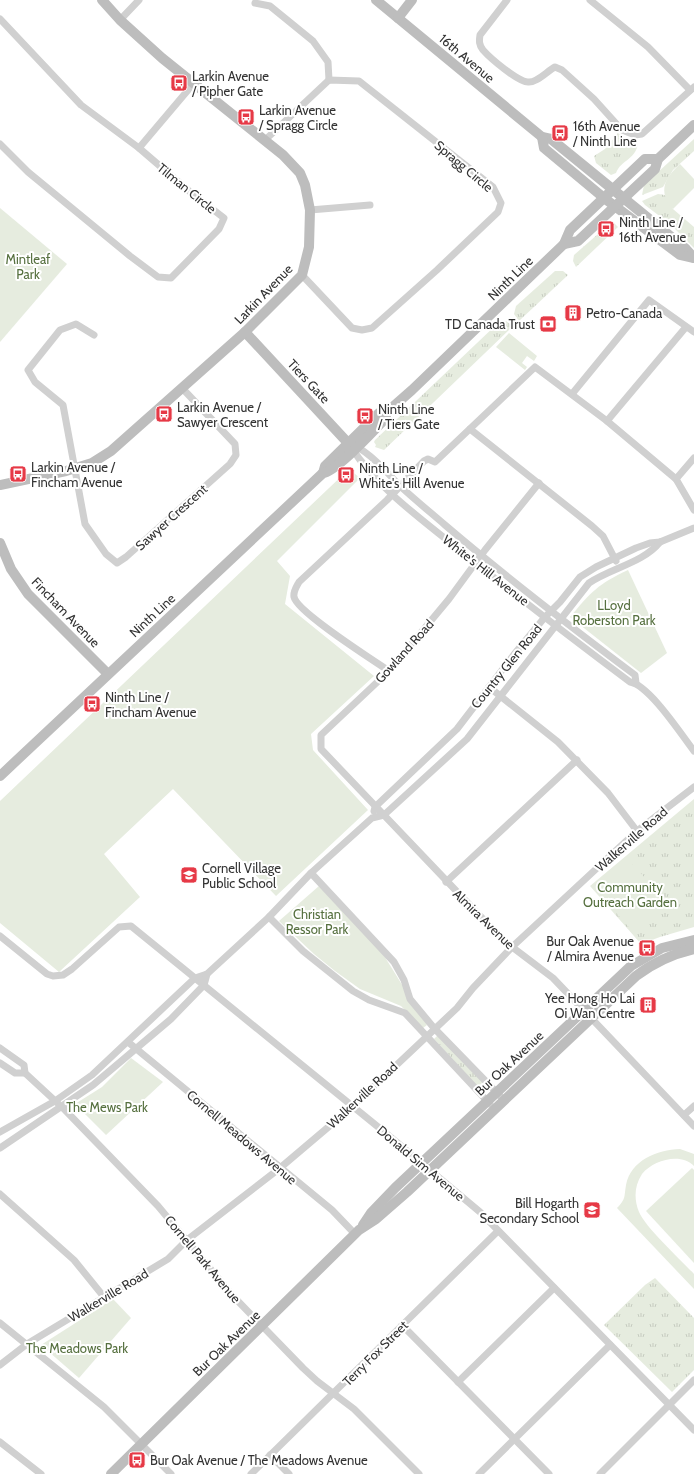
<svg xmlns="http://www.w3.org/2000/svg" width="694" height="1474" font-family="Cabin,sans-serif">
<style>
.grass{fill:url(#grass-tufts)}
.green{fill:#e6ecdf}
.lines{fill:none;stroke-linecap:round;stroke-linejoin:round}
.street{stroke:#d0d0d0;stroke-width:7}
.secondary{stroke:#bdbdbd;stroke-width:10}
.labels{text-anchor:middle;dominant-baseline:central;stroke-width:4;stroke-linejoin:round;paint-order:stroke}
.street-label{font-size:13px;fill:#333;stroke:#fff}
.poi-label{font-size:13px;fill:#333;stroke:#fff;text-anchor:start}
.park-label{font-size:13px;fill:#56703f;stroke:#fff}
</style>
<defs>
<pattern id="grass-tufts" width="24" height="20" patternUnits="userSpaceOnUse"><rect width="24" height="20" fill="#e6ecdf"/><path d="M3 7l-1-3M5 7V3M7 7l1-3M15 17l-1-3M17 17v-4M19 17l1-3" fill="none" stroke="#c6cbc0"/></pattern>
</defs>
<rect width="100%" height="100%" fill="#fff"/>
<!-- grass -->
<g class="grass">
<path d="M618 133 625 140 638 144C635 160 621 160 616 173L611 175 596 163 594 156 605 149Z"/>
<polygon points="694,139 694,151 673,170 663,187 642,195 644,185"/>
<polygon points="658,194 665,195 673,209 694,227 694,248 670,224 645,205 642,201"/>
<polygon points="614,223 618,227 576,267 573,261 574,255 598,234 601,236"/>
<polygon points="555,271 563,271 568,275 519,321 514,314 516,306"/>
<polygon points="506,321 513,326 384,450 375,447 376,445 374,442 375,440 497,324"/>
<polygon points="694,799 694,927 660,937 641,944 590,886"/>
<polygon points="438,1035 483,1082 478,1087 434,1039"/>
<polygon points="655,1278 694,1318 694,1370 672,1392 604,1325 645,1285"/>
</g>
<!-- green -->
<g class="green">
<path d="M680 164 694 179V188L673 209C657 191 665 178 680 164Z"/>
<polygon points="0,208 67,264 0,342"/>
<polygon points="509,333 537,356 534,361 527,356 522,363 527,367 525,370 496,347"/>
<polygon points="349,469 360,478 277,561 290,576 285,604 374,676 311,734 313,750 368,810 276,896 173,789 104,854 140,897 59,972 0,923 0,801"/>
<path d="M628 570 667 653 641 673 570 617C591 592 598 584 628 570Z"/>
<polygon points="626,857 667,902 635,934 593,887"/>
<polygon points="319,886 383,954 427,1025 423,1028 401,1006 360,989 335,971 314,954 279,921"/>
<polygon points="131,1058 163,1082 106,1135 75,1104 102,1087"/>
<path d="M680 1149 694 1154V1166C681 1152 653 1160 642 1174 634 1186 634 1200 639 1212 645 1227 682 1261 694 1274V1289L617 1208C626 1199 624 1197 626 1185 631 1160 657 1150 680 1149Z"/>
<polygon points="692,1168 694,1170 694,1263 646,1211"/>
<polygon points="113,1299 131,1318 79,1378 41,1345"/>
</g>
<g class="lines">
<!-- street -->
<g class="street">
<path d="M507 0 480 35C479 41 479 45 483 50 490 58 518 82 528 82 537 83 547 71 555 67L562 70 594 99 622 130 635 135 642 134 694 87"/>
<polyline points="590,0 648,47 690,90"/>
<polyline points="255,3 270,6 313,41 328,62 329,80"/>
<polyline points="0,19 81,105 139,148 189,191 224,218 219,229 171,278 158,277 130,256 28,172 0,144"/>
<polyline points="120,20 139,0"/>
<polyline points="264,141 329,80 359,81 493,187 501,203 498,212 437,270 372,328 362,330 352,328 302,275"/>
<polyline points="139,148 194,83"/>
<polyline points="310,210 370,205"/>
<polyline points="94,335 76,324 60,330 28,370 35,382 63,405 85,524 106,554 117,563 126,557 230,464 236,455 235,444 182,388"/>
<polyline points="572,394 649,300 694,332"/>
<polyline points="607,421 686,327"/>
<polyline points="470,429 592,526 603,536 616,561"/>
<path d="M354 445C372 455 385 470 399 485 414 499 430 512 445 525 506 577 571 627 635 675L636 683"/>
<path d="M351 447C376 486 416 515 452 544 510 591 570 637 630 682 649 685 681 734 694 751"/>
<polyline points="676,479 694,458"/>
<polyline points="539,483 485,550 449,599 389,671 321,735 321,749 503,940 553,978 694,1126"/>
<path d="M389 671C373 660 297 612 294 597 293 591 297 586 299 582L387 500 424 461 428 459 435 462 535 367 607 421 676 479 694 510"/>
<polyline points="489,687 558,742 608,793 637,831"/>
<polyline points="374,811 375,807 457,729 516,652 545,617 560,602 580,577 596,567 636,548 650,543 660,542 694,528"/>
<polyline points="311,873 394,962 404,980 410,999 434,1028 504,1100"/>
<polyline points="446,882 577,760"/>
<polyline points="269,917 303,951 353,991 369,1000 405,1013 490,1104"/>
<polyline points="0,936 47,974 53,976 63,975 72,969 119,927 131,926 388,1135 480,1212 694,1430"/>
<polyline points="128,1042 332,1210 355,1234"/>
<polyline points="0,1048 24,1065 25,1073 65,1110 158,1206 233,1296 303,1368 317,1381 354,1409 419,1474"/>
<polyline points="0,1063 15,1073 25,1073"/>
<polyline points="684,1115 694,1106"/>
<path d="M0 1132 55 1101 92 1075 195 978 207 974 269 917 311 873 372 818 384 815 467 739 589 583C611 568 643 563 660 542"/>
<polyline points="0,1148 93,1085 171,1019 204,985 207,974"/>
<polyline points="0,1194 74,1260 104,1297"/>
<polyline points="0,1323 104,1407 171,1474"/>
<polyline points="402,1325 549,1474"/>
<polyline points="0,1365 27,1344 168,1259 187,1240 280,1168 352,1107 457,1008 473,988 512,947 637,831 694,787"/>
<polyline points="458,1382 554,1288"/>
<polyline points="0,1442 41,1474"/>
<polyline points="270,1455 289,1474"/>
<polyline points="251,1474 498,1231"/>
<polyline points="479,1474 610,1345"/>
<polyline points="600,1474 694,1380"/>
</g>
<!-- secondary -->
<g class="secondary">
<polyline points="376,0 542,137 551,139 686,249 694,258"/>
<polyline points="398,18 412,0"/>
<polyline points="542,137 544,148 604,198 680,255 693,258"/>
<polyline points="564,244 578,241 655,169 658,159 694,125"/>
<polyline points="245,332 348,443"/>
<polyline points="323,473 325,466 379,413 387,412 412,390 564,244 570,230 645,159 658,159"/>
<polyline points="0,485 66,471 92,463 111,451 245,332 302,275 309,247 310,210 305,185 300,173 283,155 162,58 120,20 102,0"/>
<polyline points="0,543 11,569 28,594 108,674"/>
<path d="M0 776 323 473C337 471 373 431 385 419L387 412"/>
<polyline points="363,1225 371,1213 395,1188 631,966 662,948 694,940"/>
<path d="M111 1474 359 1230 376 1219 407 1192 636 976C653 963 672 954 694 949"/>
</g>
</g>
<!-- icons -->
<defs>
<g id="bus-square" transform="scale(0.9)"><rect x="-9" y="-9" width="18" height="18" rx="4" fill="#e63946" stroke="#fff"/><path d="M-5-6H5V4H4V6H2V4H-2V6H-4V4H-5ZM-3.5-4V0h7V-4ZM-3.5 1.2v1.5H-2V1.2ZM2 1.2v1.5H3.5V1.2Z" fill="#fff"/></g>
<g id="building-square" transform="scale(0.9)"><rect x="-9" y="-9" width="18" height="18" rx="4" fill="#e63946" stroke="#fff"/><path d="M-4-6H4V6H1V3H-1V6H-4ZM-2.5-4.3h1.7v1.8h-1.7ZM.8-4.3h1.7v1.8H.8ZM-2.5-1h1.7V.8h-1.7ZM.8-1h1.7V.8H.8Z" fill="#fff"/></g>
<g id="bank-square" transform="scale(0.9)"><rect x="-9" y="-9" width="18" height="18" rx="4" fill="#e63946" stroke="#fff"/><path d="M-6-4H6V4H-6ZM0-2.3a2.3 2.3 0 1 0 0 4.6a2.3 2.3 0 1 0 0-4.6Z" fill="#fff"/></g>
<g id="school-square" transform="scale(0.9)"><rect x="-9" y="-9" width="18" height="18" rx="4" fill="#e63946" stroke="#fff"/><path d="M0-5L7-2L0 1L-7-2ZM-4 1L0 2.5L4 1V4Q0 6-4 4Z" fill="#fff"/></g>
</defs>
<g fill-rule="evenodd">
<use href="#bus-square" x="179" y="83"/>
<use href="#bus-square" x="246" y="117"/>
<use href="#bus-square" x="560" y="133"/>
<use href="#bus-square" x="606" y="229"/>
<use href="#building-square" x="573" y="313"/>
<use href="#bank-square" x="548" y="324"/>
<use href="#bus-square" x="164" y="414"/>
<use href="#bus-square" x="365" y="416"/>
<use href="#bus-square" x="18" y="474"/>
<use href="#bus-square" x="346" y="475"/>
<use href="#bus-square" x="92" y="704"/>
<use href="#school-square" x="189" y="875"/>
<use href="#bus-square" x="647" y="948"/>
<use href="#building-square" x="648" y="1005"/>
<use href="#school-square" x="592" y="1210"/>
<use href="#bus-square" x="137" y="1460"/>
</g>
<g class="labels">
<!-- street labels -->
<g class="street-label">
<text transform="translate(467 58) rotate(40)">16th Avenue</text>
<text transform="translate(464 166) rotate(40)">Spragg Circle</text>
<text transform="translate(187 188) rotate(39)">Tilman Circle</text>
<text transform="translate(510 278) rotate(-44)">Ninth Line</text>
<text transform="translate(263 294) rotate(-46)">Larkin Avenue</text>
<text transform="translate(309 381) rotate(47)">Tiers Gate</text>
<text transform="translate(171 517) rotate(-42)">Sawyer Crescent</text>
<text transform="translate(486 570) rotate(38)">White's Hill Avenue</text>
<text transform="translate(66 612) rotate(46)">Fincham Avenue</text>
<text transform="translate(152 615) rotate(-43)">Ninth Line</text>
<text transform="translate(404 651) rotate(-48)">Gowland Road</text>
<text transform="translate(506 666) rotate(-51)">Country Glen Road</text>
<text transform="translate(631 839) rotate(-41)">Walkerville Road</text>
<text transform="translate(484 919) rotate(44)">Almira Avenue</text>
<text transform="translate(509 1063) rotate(-43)">Bur Oak Avenue</text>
<text transform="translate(362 1095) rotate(-43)">Walkerville Road</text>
<text transform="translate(242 1137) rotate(40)">Cornell Meadows Avenue</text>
<text transform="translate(421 1163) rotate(40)">Donald Sim Avenue</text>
<text transform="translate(203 1259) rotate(50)">Cornell Park Avenue</text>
<text transform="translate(108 1295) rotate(-31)">Walkerville Road</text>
<text transform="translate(226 1343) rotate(-44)">Bur Oak Avenue</text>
<text transform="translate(375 1353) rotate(-45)">Terry Fox Street</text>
</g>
<!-- poi labels -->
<g class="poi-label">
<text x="192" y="76">Larkin Avenue<tspan x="192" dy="15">/ Pipher Gate</tspan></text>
<text x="259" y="110">Larkin Avenue<tspan x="259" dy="15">/ Spragg Circle</tspan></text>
<text x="573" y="126">16th Avenue<tspan x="573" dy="15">/ Ninth Line</tspan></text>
<text x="619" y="222">Ninth Line /<tspan x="619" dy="15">16th Avenue</tspan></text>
<text x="586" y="313">Petro-Canada</text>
<text x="535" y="324" text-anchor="end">TD Canada Trust</text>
<text x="177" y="407">Larkin Avenue /<tspan x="177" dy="15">Sawyer Crescent</tspan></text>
<text x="378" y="409">Ninth Line<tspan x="378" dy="15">/ Tiers Gate</tspan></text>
<text x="31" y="467">Larkin Avenue /<tspan x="31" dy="15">Fincham Avenue</tspan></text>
<text x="359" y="468">Ninth Line /<tspan x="359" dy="15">White's Hill Avenue</tspan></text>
<text x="105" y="697">Ninth Line /<tspan x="105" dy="15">Fincham Avenue</tspan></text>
<text x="202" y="868">Cornell Village<tspan x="202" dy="15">Public School</tspan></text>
<text x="634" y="941" text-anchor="end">Bur Oak Avenue<tspan x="634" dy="15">/ Almira Avenue</tspan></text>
<text x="635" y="998" text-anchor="end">Yee Hong Ho Lai<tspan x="635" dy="15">Oi Wan Centre</tspan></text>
<text x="579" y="1203" text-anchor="end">Bill Hogarth<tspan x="579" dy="15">Secondary School</tspan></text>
<text x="150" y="1460">Bur Oak Avenue / The Meadows Avenue</text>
</g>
<!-- park labels -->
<g class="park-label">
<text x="28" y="259">Mintleaf<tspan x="28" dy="15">Park</tspan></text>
<text x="614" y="605">LLoyd<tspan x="614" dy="15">Roberston Park</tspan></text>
<text x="630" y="887">Community<tspan x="630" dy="15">Outreach Garden</tspan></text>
<text x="317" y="914">Christian<tspan x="317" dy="15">Ressor Park</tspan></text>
<text x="107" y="1107">The Mews Park</text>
<text x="77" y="1348">The Meadows Park</text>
</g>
</g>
</svg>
